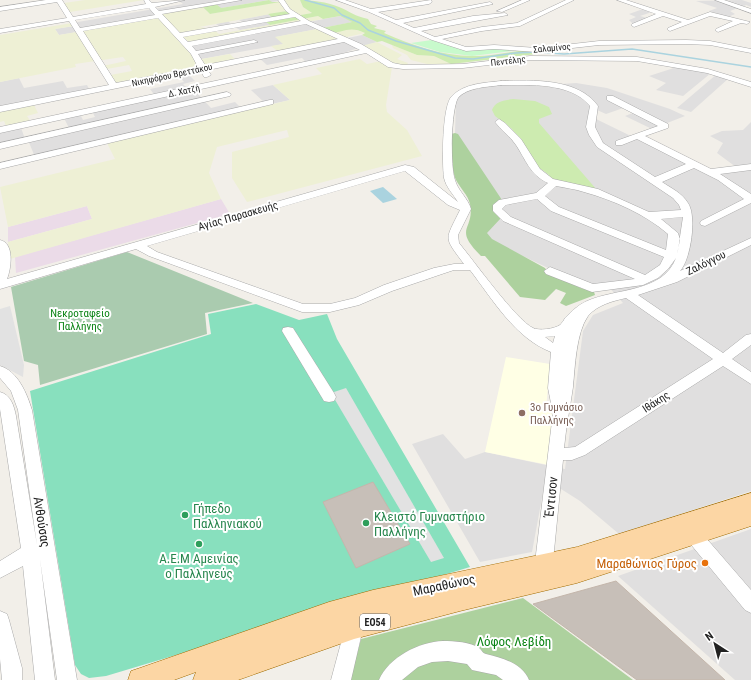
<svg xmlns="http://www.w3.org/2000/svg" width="751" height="680" font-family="'Roboto Condensed',sans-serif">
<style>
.residential{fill:#e0dfdf}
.industrial{fill:#ebdbe8}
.education{fill:#ffffe5}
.farmland{fill:#eef0d5}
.grass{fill:#cdebb0}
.forest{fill:#add19e}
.cemetery{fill:#aacbaf}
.park{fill:#c8facc}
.pitch{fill:#88e0be}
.parking{fill:#e2e2e2}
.water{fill:#aad3df}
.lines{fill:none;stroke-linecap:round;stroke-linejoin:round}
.stream{stroke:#aad3df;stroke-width:1.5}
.building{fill:#c7bfb8;stroke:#c4b6ab}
.minor-casing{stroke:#a9a9a9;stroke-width:1}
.major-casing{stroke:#a06b00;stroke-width:1}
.minor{fill:#fff;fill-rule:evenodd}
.major{fill:#fcd6a4;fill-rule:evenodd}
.education-dot{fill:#8d6e63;stroke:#fff;stroke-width:1.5}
.leisure-dot{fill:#2e9e5b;stroke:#fff;stroke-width:1.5}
.food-dot{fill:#e8710a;stroke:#fff;stroke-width:1.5}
.labels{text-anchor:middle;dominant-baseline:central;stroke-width:4;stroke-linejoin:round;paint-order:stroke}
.far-street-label{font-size:9px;fill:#222;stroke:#fff}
.shield{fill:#fff;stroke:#646464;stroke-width:1}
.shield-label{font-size:10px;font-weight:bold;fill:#222}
.street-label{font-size:11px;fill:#222;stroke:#fff}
.park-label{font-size:11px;fill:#0c8416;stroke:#fff}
.education-label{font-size:11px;fill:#785e54;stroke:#fff;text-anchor:start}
.near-street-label{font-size:13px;fill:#222;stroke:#fff}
.near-leisure-label{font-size:13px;fill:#27864d;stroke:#fff;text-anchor:start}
.near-food-label{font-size:13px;fill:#c56008;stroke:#fff;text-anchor:end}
.near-park-label{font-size:13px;fill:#0c8416;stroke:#fff}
</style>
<rect width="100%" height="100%" fill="#f2efe9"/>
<!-- residential -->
<g class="residential">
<polygon points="178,0 286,0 271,2 269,0 59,35 55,29 74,26 72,23 183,4"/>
<polygon points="742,0 751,3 751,7 746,5 730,11 735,14 728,17 709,11 717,8 696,1"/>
<polygon points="643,9 652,12 640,16 647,18 633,24 629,20 636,17 629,14"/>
<polygon points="268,14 274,19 265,21 270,25 240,30 235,27 222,29 216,24 228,21 232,25 242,22 239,20"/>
<polygon points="340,16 353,22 276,37 284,44 196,60 185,45"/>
<polygon points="362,35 377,42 328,58 307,63 302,58 267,65 258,57"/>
<polygon points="677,67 711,73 683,96 656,90 666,83 649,76"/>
<polygon points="187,73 195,81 183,84 189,91 194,90 211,108 235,102 242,109 35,157 28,140 70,130 64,118 80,114 83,120 95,117 92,111 156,97 150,89 184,82 178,75"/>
<polygon points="717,74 729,78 691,112 677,108"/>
<polygon points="19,78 24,88 63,81 67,88 87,85 91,93 0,112 0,82"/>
<polygon points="514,83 558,88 562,84 576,83 607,88 670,109 685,116 652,129 625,116 638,111 629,106 606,114 597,110 596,119 711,175 740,170 717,153 723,143 710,136 722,131 743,130 751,122 751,491 619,534 580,501 561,489 544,487 532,552 480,562 412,444 443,434 465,459 485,452 565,469 583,331 593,315 623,303 607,285 586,286 485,238 466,164 455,133 456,100 463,92 495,85"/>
<polygon points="273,85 290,100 267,105 251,90"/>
<polygon points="20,125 25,139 0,145 0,129"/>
<polygon points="751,529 751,680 735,680 618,576"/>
</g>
<!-- industrial -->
<g class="industrial">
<polygon points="221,199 230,214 16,273 15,257"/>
<polygon points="87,206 92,219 8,242 8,227"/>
</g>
<!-- education -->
<polygon class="education" points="506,357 550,364 546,409 555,417 549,465 485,452"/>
<!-- farmland -->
<g class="farmland">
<polygon points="85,0 144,0 70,12 64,3"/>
<polygon points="286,0 300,0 303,7 312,13 295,16 287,11 199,27 213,29 219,34 318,16 323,19 186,45 196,60 230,54 237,61 111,86 105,76 132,71 129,65 101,70 98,67 126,61 123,57 75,64 76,67 0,82 0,35 72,23 74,26 55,29 59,35 164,17 161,13 203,7 210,14"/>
<polygon points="351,28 365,33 279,52 271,46 283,44 275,37 317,29 326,33"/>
<polygon points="377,42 402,55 397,59 408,63 407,65 395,65 361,46"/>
<polygon points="392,45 417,55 434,56 451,64 435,66 411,60 407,55 393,48"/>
<polygon points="360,59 367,64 381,61 392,67 386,105 387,112 407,130 422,156 247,202 232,178 232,152 289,137 287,130 217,147 209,173 221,199 10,259 8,242 92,219 87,206 8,227 0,187 115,159 107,143 290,100 273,85 322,74 316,68"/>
<polygon points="34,105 38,113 27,116 31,122 7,128 4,121 0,122 0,112"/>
</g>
<!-- grass -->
<g class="grass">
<polygon points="269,0 272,2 280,2 210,14 203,7 216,4 221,8"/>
<path d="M300 0C313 0 326 2 339 7 351 12 354 16 368 19L371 24 377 26 374 28 386 31 384 33C412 45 442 56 472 56 493 57 513 50 533 50L537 54 451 64 434 56 417 55 382 41 377 42 362 35 365 33C348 24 340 35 326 33 323 32 319 30 317 29L352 22 340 16 323 19 318 16 270 25 265 21 274 19 268 14 287 11 295 16 312 13 303 7Z"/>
<path d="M513 99 535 101 549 107 552 114 539 119V123L597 190 566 185 546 176 549 175 541 169H537L512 129 495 116 492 110C495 101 505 100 513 99Z"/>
</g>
<!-- forest -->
<g class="forest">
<path d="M455 133 458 134 502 200 501 218 487 233 492 239 545 268 548 273 581 288 594 292 595 295 566 306 560 303 566 293 556 289 545 300 520 297 485 256H481C452 227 475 231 470 204 468 195 460 188 456 180 451 169 452 146 451 134Z"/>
<polygon points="523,598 633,680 350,680 361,639"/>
</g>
<!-- cemetery -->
<polygon class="cemetery" points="127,252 253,303 205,313 207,334 40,385 38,365 24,361 11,287"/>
<!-- park -->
<polygon class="park" points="432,40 460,49 494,48 519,50 472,56 440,52 411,43"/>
<!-- pitch -->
<polygon class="pitch" points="256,304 299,320 327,314 337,339 470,567 106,676 89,678 81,674 75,665 30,391 211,334 208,314"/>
<!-- parking -->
<g class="parking">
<polygon points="10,306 24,365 23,377 0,365 0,309"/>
<polygon points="346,388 444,558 431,562 331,393"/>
</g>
<!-- water -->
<polygon class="water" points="383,187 397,199 383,203 370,191"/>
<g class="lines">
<!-- stream -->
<polyline class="stream" points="305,0 334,8 342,15 360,23 368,30 396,41 455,58 473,59 515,53 537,52 564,54 632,49 751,67"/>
</g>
<!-- building -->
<g class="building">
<polygon points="373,482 410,544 356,568 323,502"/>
<polygon points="616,581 725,680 637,680 533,604"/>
</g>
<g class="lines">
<!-- minor casing -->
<g class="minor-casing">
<g id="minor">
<path d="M46 0H62L73 17 146 4 144 0H149L152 3 185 0 155 7 159 11 227 0H242L162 14 180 33 290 14 286 11 278 0H284L290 9 309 21 361 44 393 63 403 65 463 64 530 56 637 57 708 69 751 82V87L707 73 637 61 530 60 463 68 403 69 388 67 366 53 0 133V127L360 50 344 42 208 70 211 75 207 77H204L201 71 0 112V106L109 85 69 21 0 33V29L67 18 57 2 0 11V7ZM149 8 155 15 80 28 75 20ZM295 17 301 21 188 42 183 37ZM158 18 191 54 198 67 116 83 83 31ZM306 24 338 39 205 65 198 54 258 42 254 40 196 51 192 46Z"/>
<polygon points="336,0 345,0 371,9 431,0 432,2 429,4 378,12 396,20 490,2 493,4 403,23 414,28 473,16 505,13 508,15 421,31 435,37 482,27 517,23 566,0 574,0 520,26 482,31 442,39 466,47 494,45 537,48 599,41 686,40 710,41 751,49 751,53 710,45 686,44 599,45 537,52 494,49 466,51 432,40 369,12"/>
<polygon points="522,0 530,0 502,12 497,11"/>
<polygon points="617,0 626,0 688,20 710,12 750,22 747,24 741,23 718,32 715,30 716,29 733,21 710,16 670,31 668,30 668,28 682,22 663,16 634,27 631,25 632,24 656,14"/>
<polygon points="715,0 724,0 751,9 751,13"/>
<path d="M501 81C533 80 578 78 598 106L595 127 603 143 655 177 686 164 637 139 622 145H616V141L658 126 607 100V96H613L668 124V128L645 136 711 169 751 164V170L720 174 751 194V203L705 226 701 225 700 223 701 221 744 199 718 180 694 168 662 182C671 188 682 193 688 203 697 216 691 259 680 271L751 238V245L677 282 638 295 723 353 746 335 751 334V345L732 359 751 372V384L723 366 585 455 572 460H563L552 571 549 577 543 579 537 577 534 571 553 413 548 388 551 352C515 338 493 300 470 270H454L442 274 392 291 359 305 330 312H302L149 256 136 249 0 289V240C15 243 11 269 7 279L405 165 414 167 458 202C453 194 446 187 444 178 442 163 442 105 452 96 465 83 485 83 501 81ZM501 85C529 85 571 82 590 106L586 127 589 135 597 147 673 198 679 205 681 210 649 212 598 189 553 179 540 169 521 139 505 123 499 119 495 122C501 130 510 136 516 145 526 160 530 175 548 183L536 193 499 200 493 205V211L503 221 635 279 593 284 550 267 544 271 546 274 592 292 643 285 658 278 668 269 676 258C663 293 616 288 587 301 578 305 572 311 565 318 564 320 562 323 560 325 554 329 539 331 533 328 516 320 474 261 459 243L458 235 471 209C468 198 458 191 455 180 450 167 451 110 458 98 467 87 489 87 501 85ZM405 171 448 205 460 210C445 241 443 236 464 264H454L434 268 384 285 355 298 330 304H303L157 252 147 246ZM556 186C566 188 575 189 584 192 613 200 645 214 668 234L666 250 559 207 545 196ZM537 199 551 211 664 257 660 265 645 275 511 217 502 209 506 205ZM683 217 678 250 677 254 680 240 678 233 661 219ZM626 298 713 359 575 447 564 448C566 427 570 408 573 387 575 367 576 333 588 316 597 305 613 301 626 298ZM555 336 553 343 545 337Z"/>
<polygon points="227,92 231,94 230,96 0,149 0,143"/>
<polygon points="270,100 273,100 273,104 0,169 0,163"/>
<polygon points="288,327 293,328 334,393 336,397 334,401 329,402 324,401 282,331 283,328"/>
<path d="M0 366C18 371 27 394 32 410L77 680H57L40 559 55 680H35L23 566 0 578V561L21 548 0 409V392C11 395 14 406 16 416L37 545 18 410 11 391 0 378Z"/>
<polygon points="694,529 700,531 751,590 751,613 745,610 688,541 686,536 688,531"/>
<polygon points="0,611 7,614 9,620 22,668 22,680 2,680 0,659"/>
<polygon points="354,619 361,621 363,628 351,680 331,680 345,628 347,621"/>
<path d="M443 641C454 641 471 642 479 648 482 650 482 653 486 654 502 658 522 663 529 680H503L496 675 472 670 467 664 448 661 432 662 418 667 402 680H379C389 657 419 642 443 641Z"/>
</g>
</g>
<!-- major casing -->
<g class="major-casing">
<polygon id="major" points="751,493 751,526 577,583 460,611 354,639 238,680 193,680 196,672 174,680 128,680 131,671 140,668 329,602 373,590 577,547"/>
</g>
<!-- minor -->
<use href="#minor" class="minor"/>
<!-- major -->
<use href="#major" class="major"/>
</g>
<!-- markers -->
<circle class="education-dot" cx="522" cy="413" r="4"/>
<g class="leisure-dot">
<circle cx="185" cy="515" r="4"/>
<circle cx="366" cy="523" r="4"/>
<circle cx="199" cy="544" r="4"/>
</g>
<circle class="food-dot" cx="705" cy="563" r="4"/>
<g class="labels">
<!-- far-street labels -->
<g class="far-street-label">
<text transform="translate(552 48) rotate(-5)">Σαλαμίνος</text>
<text transform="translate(508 61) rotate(-7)">Πεντέλης</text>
<text transform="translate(172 75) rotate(-12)">Νικηφόρου Βρεττάκου</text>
<text transform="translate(184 91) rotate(-12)">Δ. Χατζή</text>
</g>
<!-- shield labels -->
<rect class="shield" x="360" y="614" width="30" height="16" rx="3"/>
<g class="shield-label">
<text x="375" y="622">ΕΟ54</text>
</g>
<!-- street labels -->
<g class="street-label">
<text transform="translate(238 216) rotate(-16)">Αγίας Παρασκευής</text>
<text transform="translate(706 263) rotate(-26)">Ζαλόγγου</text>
<text transform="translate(656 402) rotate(-33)">Ιθάκης</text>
</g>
<!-- park labels -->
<g class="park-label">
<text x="80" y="313">Νεκροταφείο<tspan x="80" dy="13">Παλλήνης</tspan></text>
</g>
<!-- education labels -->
<g class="education-label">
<text x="530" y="407">3ο Γυμνάσιο<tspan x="530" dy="13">Παλλήνης</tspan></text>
</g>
<!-- near-street labels -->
<g class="near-street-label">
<text transform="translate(551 497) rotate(-84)">Έντισον</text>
<text transform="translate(42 522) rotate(81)">Ανθούσας</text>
<text transform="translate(444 585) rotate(-12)">Μαραθώνος</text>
</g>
<!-- near-leisure labels -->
<g class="near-leisure-label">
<text x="193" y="508">Γήπεδο<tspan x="193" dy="15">Παλληνιακού</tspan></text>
<text x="374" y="516">Κλειστό Γυμναστήριο<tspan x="374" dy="15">Παλλήνης</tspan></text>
<text x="199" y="558" text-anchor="middle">Α.Ε.Μ Αμεινίας<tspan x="199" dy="15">ο Παλληνεύς</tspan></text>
</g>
<!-- near-food labels -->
<g class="near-food-label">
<text x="697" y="563">Μαραθώνιος Γύρος</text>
</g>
<!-- near-park labels -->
<g class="near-park-label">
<text x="514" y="641">Λόφος Λεβίδη</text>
</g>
</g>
<!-- north arrow -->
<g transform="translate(715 644) rotate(324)" stroke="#ffffff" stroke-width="3" paint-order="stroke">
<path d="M0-3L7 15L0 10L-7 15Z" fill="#222222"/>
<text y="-6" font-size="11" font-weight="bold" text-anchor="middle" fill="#222222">N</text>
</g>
</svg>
